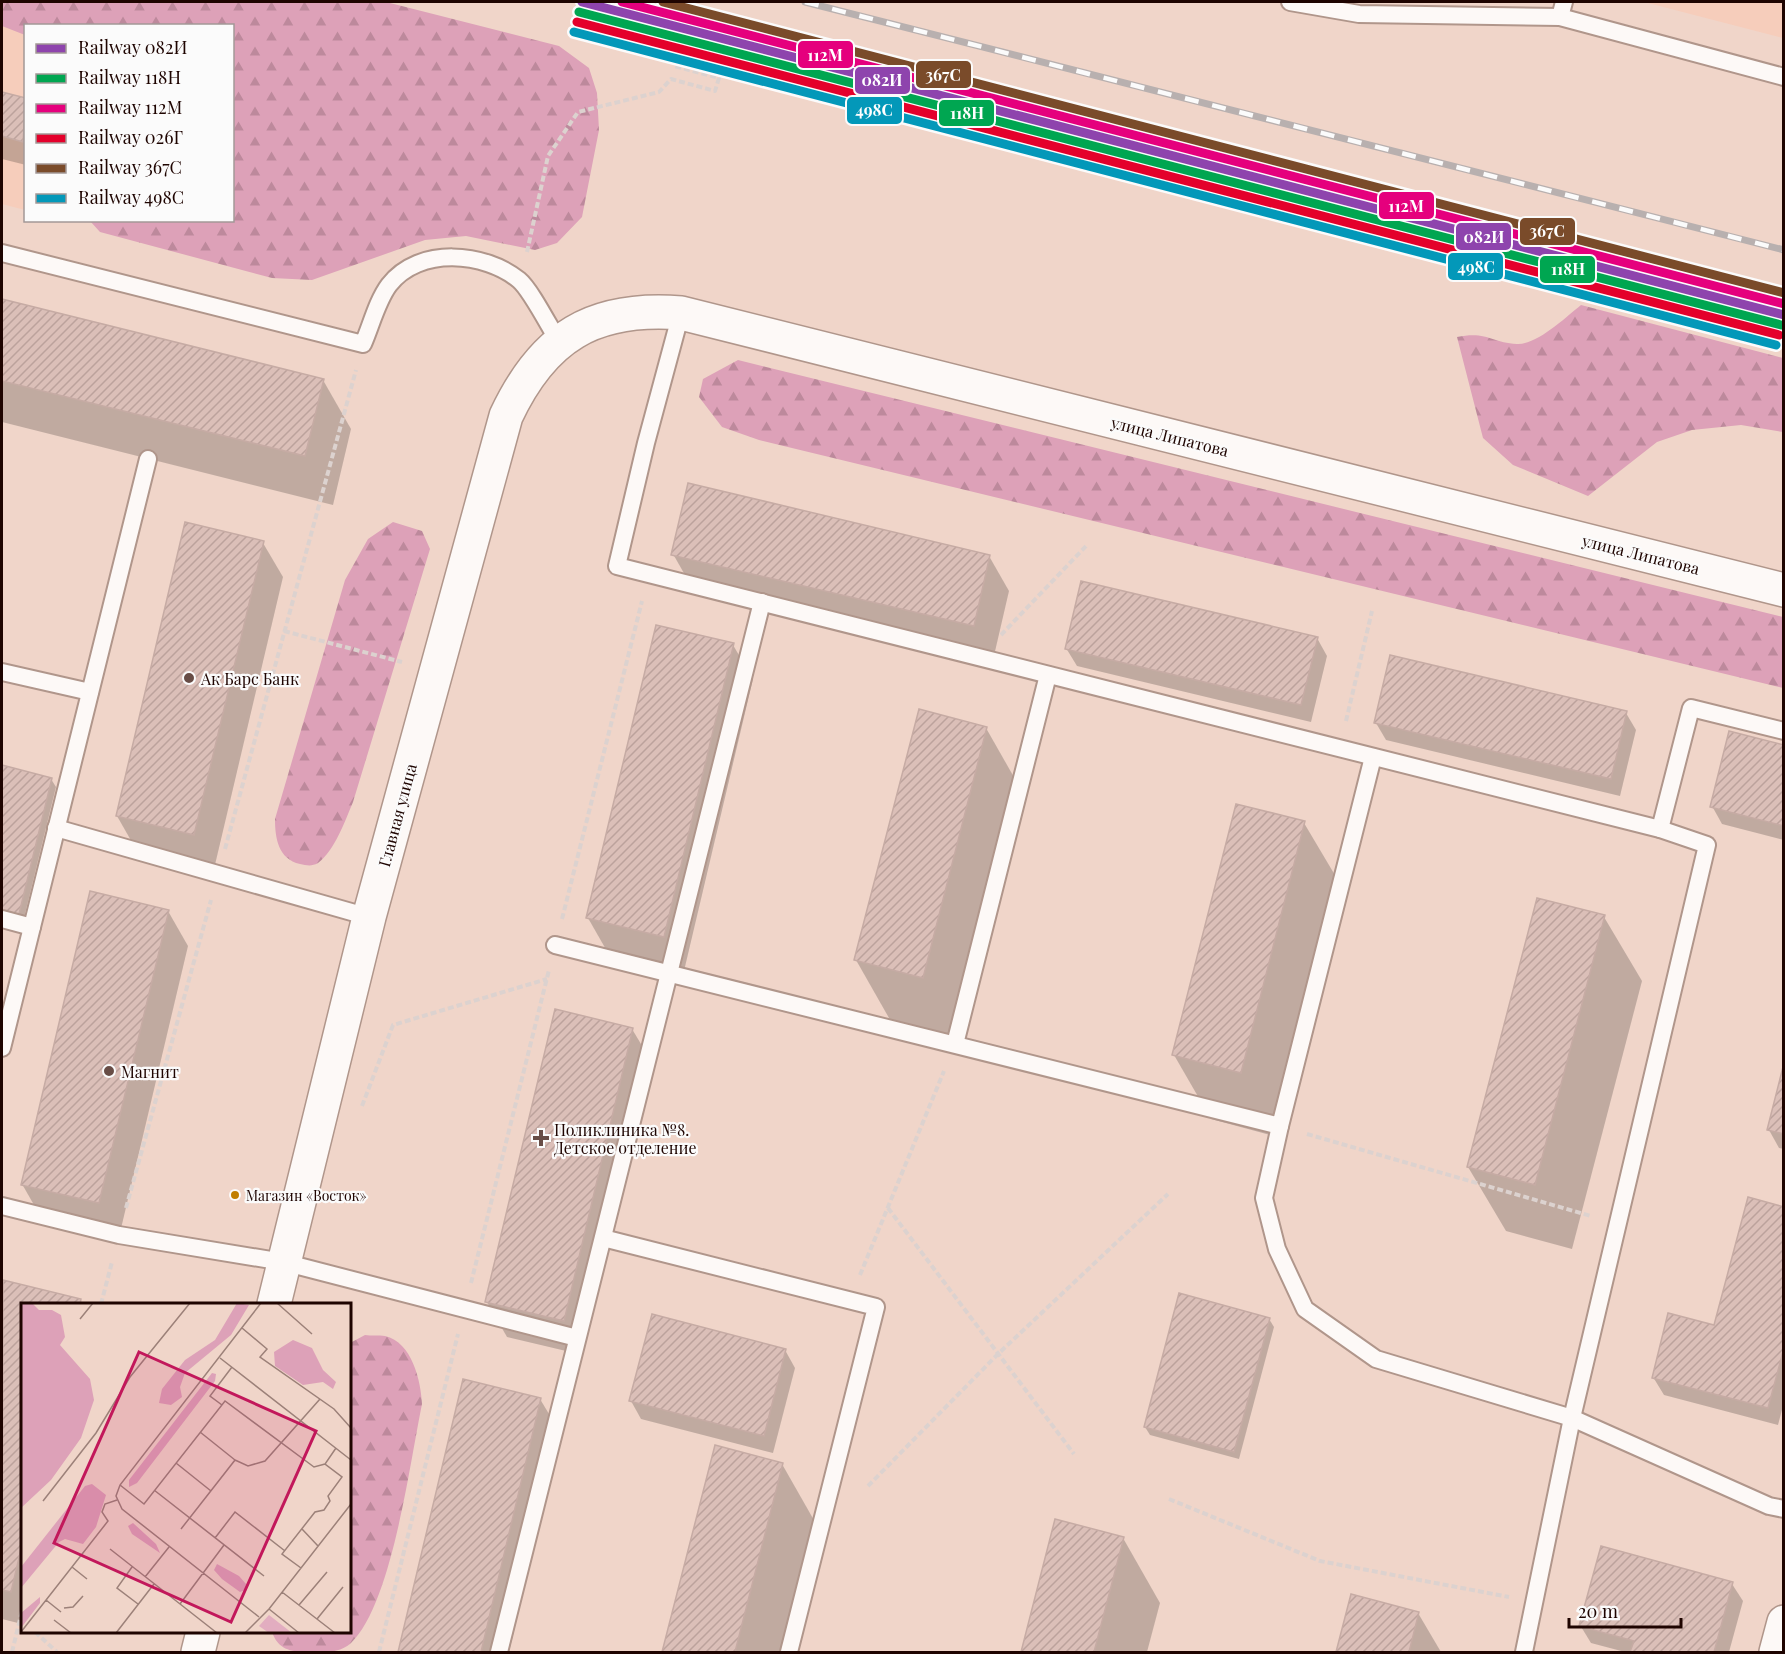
<svg xmlns="http://www.w3.org/2000/svg" width="1785" height="1654" font-family="'Playfair Display',serif">
<style>
.built{fill:#f6cdbb}
.forest{fill:url(#forest-firs)}
.shadow{fill:#0003}
.building{fill:url(#building-hatch);stroke:#c6aba4;stroke-width:1.5}
.lines{fill:none;stroke-linecap:round;stroke-linejoin:round}
.lane-casing{stroke:#b0968b;stroke-width:20}
.street-casing{stroke:#b0968b;stroke-width:36}
.secondary-casing{stroke:#b0968b;stroke-width:36}
.path{stroke:#dcd2cf;stroke-width:4;stroke-dasharray:6 3;stroke-linecap:butt}
.lane{stroke:#fdf9f7;stroke-width:16}
.street{stroke:#fdf9f7;stroke-width:33}
.secondary{stroke:#fdf9f7;stroke-width:33}
.rail-casing{stroke:#b8b0af;stroke-width:7}
.rail{stroke:#fbfbfb;stroke-width:4.5;stroke-dasharray:14;stroke-linecap:butt}
.rail-1-casing{stroke:#fbfbfb;stroke-width:14}
.rail-2-casing{stroke:#fbfbfb;stroke-width:14}
.rail-3-casing{stroke:#fbfbfb;stroke-width:14}
.rail-4-casing{stroke:#fbfbfb;stroke-width:14}
.rail-5-casing{stroke:#fbfbfb;stroke-width:14}
.rail-6-casing{stroke:#fbfbfb;stroke-width:14}
.rail-1{stroke:#8e44ad;stroke-width:9}
.rail-2{stroke:#00a651;stroke-width:9}
.rail-3{stroke:#e5007d;stroke-width:9}
.rail-4{stroke:#e4002b;stroke-width:9}
.rail-5{stroke:#7a4b2a;stroke-width:9}
.rail-6{stroke:#0398b9;stroke-width:9}
.poi-dot{fill:#684d46;stroke:#fbfbfb;stroke-width:2}
.bus-dot{fill:#c17e00;stroke:#fbfbfb;stroke-width:2}
.labels{text-anchor:middle;dominant-baseline:central;stroke-width:4.5;stroke-linejoin:round;paint-order:stroke}
.bus-label{font-size:14px;fill:#1e0400;stroke:#fbfbfb;text-anchor:start}
.street-label{font-size:16px;fill:#1e0400;stroke:#fbfbfb}
.poi-label{font-size:16px;fill:#1e0400;stroke:#fbfbfb;text-anchor:start}
.inset-road{fill:none;stroke:#9c8179;stroke-width:1.5}
.view{fill:#c2185b;fill-opacity:0.15;stroke:#c2185b;stroke-width:3}
.inset-edge{fill:none;stroke:#1e0400;stroke-width:3}
.line-badge{stroke:#fbfbfb;stroke-width:2}
.badge-label{font-size:16px;text-anchor:middle;font-weight:bold;fill:#fff}
</style>
<defs>
<pattern id="forest-firs" width="22" height="20" patternUnits="userSpaceOnUse" patternTransform="scale(1.5)"><rect width="22" height="20" fill="#dda1b8"/><path d="M5 1l3.5 6h-7zM16 11l3.5 6h-7z" fill="#bd899c"/></pattern>
<pattern id="building-hatch" width="6" height="6" patternUnits="userSpaceOnUse" patternTransform="scale(1.5)"><rect width="6" height="6" fill="#dbbfb8"/><path d="M-1 1l2-2M0 6l6-6M5 7l2-2" fill="none" stroke="#bca29c"/></pattern>
</defs>
<rect width="100%" height="100%" fill="#f0d5c9"/>
<!-- built -->
<g class="built">
<polygon points="2,2 26,26 25,210 2,204"/>
<polygon points="1644,2 1783,2 1783,38"/>
</g>
<!-- forest -->
<g class="forest">
<polygon points="2,2 386,2 559,46 589,68 597,93 599,130 582,217 557,243 535,250 466,236 425,240 312,280 272,278 100,232 90,221 232,220 232,26 26,26 25,35 2,26"/>
<path d="M1581 305 1783 358V432L1741 425 1692 430 1657 442 1588 496 1513 465 1483 438 1457 337C1488 331 1491 343 1517 344 1537 345 1566 317 1581 305Z"/>
<polygon points="738,360 1783,617 1783,688 759,440 722,427 699,397 703,379"/>
<path d="M393 522 422 531 430 549 353 802C345 821 335 850 318 863 311 867 306 865 300 864 278 859 275 838 275 819L345 580 368 539Z"/>
<path d="M365 1335C371 1336 379 1335 385 1336 412 1342 421 1381 422 1404 410 1462 392 1604 351 1643 339 1654 323 1652 307 1652 290 1652 278 1649 272 1632H350V1343Z"/>
</g>
<!-- shadow -->
<g class="shadow">
<polygon points="2,94 26,100 26,165 2,159"/>
<polygon points="2,300 323,380 351,429 333,505 2,422"/>
<polygon points="263,543 283,577 214,869 137,851 117,816"/>
<polygon points="673,554 989,556 1009,591 993,660 693,589"/>
<polygon points="1317,638 1327,656 1311,722 1077,666 1066,648"/>
<polygon points="733,645 753,679 684,971 608,953 588,918"/>
<polygon points="1626,713 1636,730 1620,796 1386,740 1376,723"/>
<polygon points="986,728 1023,793 960,1042 893,1025 856,960"/>
<polygon points="1784,747 1784,840 1722,824 1712,806"/>
<polygon points="2,766 51,779 56,787 22,926 2,921"/>
<polygon points="1304,823 1342,887 1278,1137 1211,1119 1174,1055"/>
<polygon points="168,911 188,946 119,1237 42,1219 22,1184"/>
<polygon points="1604,917 1642,981 1572,1249 1506,1231 1468,1167"/>
<polygon points="632,1029 653,1064 583,1355 507,1337 487,1302"/>
<polygon points="1784,1069 1784,1149 1779,1148 1769,1130"/>
<polygon points="1784,1208 1784,1402 1778,1425 1664,1395 1653,1377 1715,1327"/>
<polygon points="4,1282 80,1300 83,1304 22,1304 22,1624 2,1619 2,1291"/>
<polygon points="1269,1319 1274,1327 1239,1459 1150,1435 1145,1427"/>
<polygon points="785,1350 795,1368 773,1453 641,1419 631,1401"/>
<polygon points="464,1381 540,1399 561,1434 509,1652 400,1652"/>
<polygon points="716,1447 782,1464 819,1529 788,1652 663,1652"/>
<polygon points="1056,1521 1123,1538 1160,1603 1147,1652 1023,1652"/>
<polygon points="1732,1584 1743,1601 1729,1652 1625,1652 1591,1643 1580,1625"/>
<polygon points="1352,1596 1418,1613 1441,1652 1337,1652"/>
</g>
<!-- building -->
<g class="building">
<polygon points="2,92 26,98 23,142 2,136"/>
<polygon points="2,299 324,379 305,456 2,381"/>
<polygon points="688,483 990,555 974,626 671,555"/>
<polygon points="185,522 264,541 194,835 116,816"/>
<polygon points="1081,581 1318,637 1301,705 1065,649"/>
<polygon points="656,625 734,643 664,937 586,918"/>
<polygon points="1390,655 1627,711 1611,779 1374,723"/>
<polygon points="919,709 987,727 923,978 854,960"/>
<polygon points="1729,731 1784,745 1784,826 1710,807"/>
<polygon points="2,765 52,778 18,918 2,914"/>
<polygon points="1236,804 1305,821 1241,1073 1172,1055"/>
<polygon points="90,891 169,910 99,1203 21,1185"/>
<polygon points="1537,898 1605,915 1535,1185 1467,1167"/>
<polygon points="555,1009 633,1028 564,1321 485,1302"/>
<polygon points="1784,1063 1784,1134 1767,1130"/>
<polygon points="1748,1197 1784,1207 1784,1348 1768,1408 1652,1378 1668,1313 1714,1325"/>
<polygon points="3,1280 81,1299 80,1304 22,1304 22,1545 11,1592 2,1590"/>
<polygon points="1179,1293 1270,1318 1234,1452 1144,1427"/>
<polygon points="652,1314 786,1349 764,1436 629,1401"/>
<polygon points="463,1379 541,1398 481,1652 398,1652"/>
<polygon points="715,1445 783,1463 735,1652 662,1652"/>
<polygon points="1055,1519 1124,1537 1094,1652 1021,1652"/>
<polygon points="1601,1546 1733,1582 1714,1652 1630,1652 1634,1641 1579,1626"/>
<polygon points="1351,1594 1419,1612 1409,1652 1336,1652"/>
</g>
<g class="lines">
<!-- lane casing -->
<g class="lane-casing">
<g id="lane">
<polyline points="1290,2 1359,14 1560,17 1784,77"/>
<polyline points="1560,17 1564,2"/>
<path d="M2 253 363 344C371 326 377 301 389 285 419 246 485 252 519 280 531 290 550 328 559 342"/>
<polyline points="681,313 646,443 617,566 1660,829 1707,845 1572,1418 1524,1652"/>
<polyline points="2,672 90,692"/>
<polyline points="56,828 369,917"/>
<polyline points="1660,829 1691,708 1784,731"/>
<polyline points="2,919 32,927"/>
<polyline points="555,945 1280,1126 1373,757"/>
<polyline points="955,1044 1048,675"/>
<polyline points="2,1048 148,459"/>
<polyline points="1280,1126 1264,1198 1277,1249 1305,1309 1376,1359 1572,1418 1769,1506 1784,1509"/>
<polyline points="2,1206 119,1235 283,1262 577,1338"/>
<polyline points="603,1238 876,1307 789,1652"/>
<polyline points="499,1652 762,602"/>
</g>
</g>
<!-- street casing -->
<g class="street-casing">
<polyline id="street" points="1776,1652 1784,1622"/>
</g>
<!-- secondary casing -->
<g class="secondary-casing">
<g id="secondary">
<path d="M274 1304 369 917 506 416C543 337 593 306 681 313L1784 590"/>
<polyline points="198,1652 203,1632"/>
</g>
</g>
<!-- path -->
<g class="path">
<polyline points="527,252 548,156 578,112 659,92 671,79 715,91 719,78 674,66 690,2"/>
<polyline points="284,631 402,662"/>
<polyline points="1001,635 1088,544"/>
<polyline points="1346,721 1372,611"/>
<polyline points="225,849 356,370"/>
<polyline points="562,919 642,601"/>
<polyline points="362,1106 393,1025 547,979"/>
<polyline points="1307,1134 1591,1216"/>
<polyline points="126,1208 211,900"/>
<polyline points="888,1208 1074,1454"/>
<polyline points="860,1275 944,1071"/>
<polyline points="471,1283 549,970"/>
<polyline points="101,1304 112,1262"/>
<polyline points="868,1486 998,1354 1168,1194"/>
<polyline points="1169,1499 1320,1561 1509,1597"/>
<polyline points="35,1632 57,1652"/>
<polyline points="12,1652 22,1611"/>
<polyline points="379,1652 458,1334"/>
</g>
<!-- lane -->
<use href="#lane" class="lane"/>
<!-- street -->
<use href="#street" class="street"/>
<!-- secondary -->
<use href="#secondary" class="secondary"/>
<!-- rail casing -->
<g class="rail-casing">
<polyline id="rail" points="805,2 1784,250"/>
</g>
<!-- rail -->
<use href="#rail" class="rail"/>
<!-- rail-1 casing -->
<g class="rail-1-casing">
<polyline id="rail-1" points="582,2 1784,315"/>
</g>
<!-- rail-2 casing -->
<g class="rail-2-casing">
<polyline id="rail-2" points="579,12 1781,325"/>
</g>
<!-- rail-3 casing -->
<g class="rail-3-casing">
<polyline id="rail-3" points="622,2 1784,304"/>
</g>
<!-- rail-4 casing -->
<g class="rail-4-casing">
<polyline id="rail-4" points="577,22 1779,335"/>
</g>
<!-- rail-5 casing -->
<g class="rail-5-casing">
<polyline id="rail-5" points="663,2 1784,293"/>
</g>
<!-- rail-6 casing -->
<g class="rail-6-casing">
<polyline id="rail-6" points="574,32 1776,345"/>
</g>
<!-- rail-1 -->
<use href="#rail-1" class="rail-1"/>
<!-- rail-2 -->
<use href="#rail-2" class="rail-2"/>
<!-- rail-3 -->
<use href="#rail-3" class="rail-3"/>
<!-- rail-4 -->
<use href="#rail-4" class="rail-4"/>
<!-- rail-5 -->
<use href="#rail-5" class="rail-5"/>
<!-- rail-6 -->
<use href="#rail-6" class="rail-6"/>
</g>
<!-- markers -->
<g class="poi-dot">
<circle cx="189" cy="678" r="6"/>
<circle cx="109" cy="1071" r="6"/>
<path d="M538 1129h6v6h6v6h-6v6h-6v-6h-6v-6h6z"/>
</g>
<circle class="bus-dot" cx="235" cy="1195" r="5"/>
<g class="labels">
<!-- bus labels -->
<g class="bus-label">
<text x="246" y="1195">Магазин «Восток»</text>
</g>
<!-- street labels -->
<g class="street-label">
<text transform="translate(1170 436) rotate(14)">улица Липатова</text>
<text transform="translate(1641 554) rotate(14)">улица Липатова</text>
<text transform="translate(397 815) rotate(-75)">Главная улица</text>
</g>
<!-- poi labels -->
<g class="poi-label">
<text x="201" y="678">Ак Барс Банк</text>
<text x="121" y="1071">Магнит</text>
<text x="554" y="1129">Поликлиника №8.<tspan x="554" dy="18">Детское отделение</tspan></text>
</g>
</g>
<!-- overview -->
<g transform="translate(21 1303)">
<rect width="330" height="330" fill="#f0d5c9"/>
<path d="M0 0H11L18 7H31L40 12 44 34 39 42 69 76 73 97 60 135 30 177 0 205ZM216 0 228 2 210 32 164 70 159 84 161 94 150 102 138 100 141 86 164 57 194 37ZM272 37 291 45 302 67 315 79 312 86 302 79 282 82 254 63 253 49ZM191 70 195 71 194 78 116 180 108 184V177ZM71 181 85 192 75 224 62 241 44 236 38 239 0 285V264L64 183ZM112 220 135 241 139 250 111 231 107 223ZM196 261 218 273 225 281 224 287 219 289 201 276 193 267ZM19 294V300L0 325V310Z" fill="#dda1b8"/>
<path d="M248 312 271 330H248L238 323Z" fill="#e2adc0"/>
<path class="inset-road" d="M256 0 291 31M59 16 72 0M221 25 246 46 239 54 313 106 330 125M199 55 330 157M201 102 189 93 211 64M214 157 227 163 244 158 299 96M155 160 190 188M99 182 123 201 204 98 293 164 304 161M133 187 243 273M22 198 75 130 109 74 169 0M160 226 214 157 179 129M281 226 297 243M194 235 214 209 264 248M89 246 196 330M51 264 66 276M111 264 96 285 117 301M280 265 261 251 294 209 303 207 309 198 307 193 321 174 304 161 315 145M124 274 148 244M261 289 314 330M25 297 40 309M159 301 203 242M278 302 306 269M43 305 52 304 62 293M248 306 278 330M238 314 101 206 95 193 99 182 240 0M296 316 322 284M33 317 50 330M0 329 87 218 81 209 84 201 96 197M95 330 133 281M224 330 248 306 330 201"/>
<path class="view" d="M118 49 295 128 210 319 33 240Z"/>
<rect width="330" height="330" class="inset-edge"/>
</g>
<g class="line-badge">
<rect x="797" y="40" width="57" height="29" rx="6" fill="#e5007d"/>
<rect x="915" y="60" width="57" height="29" rx="6" fill="#7a4b2a"/>
<rect x="854" y="66" width="57" height="29" rx="6" fill="#8e44ad"/>
<rect x="846" y="96" width="57" height="29" rx="6" fill="#0398b9"/>
<rect x="938" y="99" width="57" height="28" rx="6" fill="#00a651"/>
<rect x="1378" y="191" width="57" height="29" rx="6" fill="#e5007d"/>
<rect x="1519" y="217" width="57" height="29" rx="6" fill="#7a4b2a"/>
<rect x="1455" y="222" width="57" height="29" rx="6" fill="#8e44ad"/>
<rect x="1447" y="252" width="57" height="29" rx="6" fill="#0398b9"/>
<rect x="1539" y="255" width="57" height="29" rx="6" fill="#00a651"/>
</g>
<g class="badge-label">
<text x="825" y="61">112М</text>
<text x="943" y="81">367С</text>
<text x="882" y="86">082И</text>
<text x="874" y="116">498С</text>
<text x="967" y="119">118Н</text>
<text x="1406" y="212">112М</text>
<text x="1547" y="237">367С</text>
<text x="1484" y="243">082И</text>
<text x="1476" y="273">498С</text>
<text x="1568" y="275">118Н</text>
</g>
<!-- border -->
<rect width="1785" height="1654" fill="none" stroke="#1e0400" stroke-width="6"/>
<!-- legend -->
<rect x="24" y="24" width="210" height="198" fill="#fbfbfb" stroke="#a39897" stroke-width="1.5"/>
<rect x="36" y="44" width="30" height="9" fill="#8e44ad" stroke="#a39897" stroke-width="1.5"/>
<text x="78" y="54" font-size="18" fill="#1e0400">Railway 082И</text>
<rect x="36" y="74" width="30" height="9" fill="#00a651" stroke="#a39897" stroke-width="1.5"/>
<text x="78" y="84" font-size="18" fill="#1e0400">Railway 118Н</text>
<rect x="36" y="104" width="30" height="9" fill="#e5007d" stroke="#a39897" stroke-width="1.5"/>
<text x="78" y="114" font-size="18" fill="#1e0400">Railway 112М</text>
<rect x="36" y="134" width="30" height="9" fill="#e4002b" stroke="#a39897" stroke-width="1.5"/>
<text x="78" y="144" font-size="18" fill="#1e0400">Railway 026Г</text>
<rect x="36" y="164" width="30" height="9" fill="#7a4b2a" stroke="#a39897" stroke-width="1.5"/>
<text x="78" y="174" font-size="18" fill="#1e0400">Railway 367С</text>
<rect x="36" y="194" width="30" height="9" fill="#0398b9" stroke="#a39897" stroke-width="1.5"/>
<text x="78" y="204" font-size="18" fill="#1e0400">Railway 498С</text>
<!-- scale -->
<path d="M1569 1618v9h112v-9" fill="none" stroke="#1e0400" stroke-width="3"/>
<text x="1578" y="1618" font-size="18" fill="#1e0400" stroke="#fbfbfb" stroke-width="4.5" paint-order="stroke">20 m</text>
</svg>
